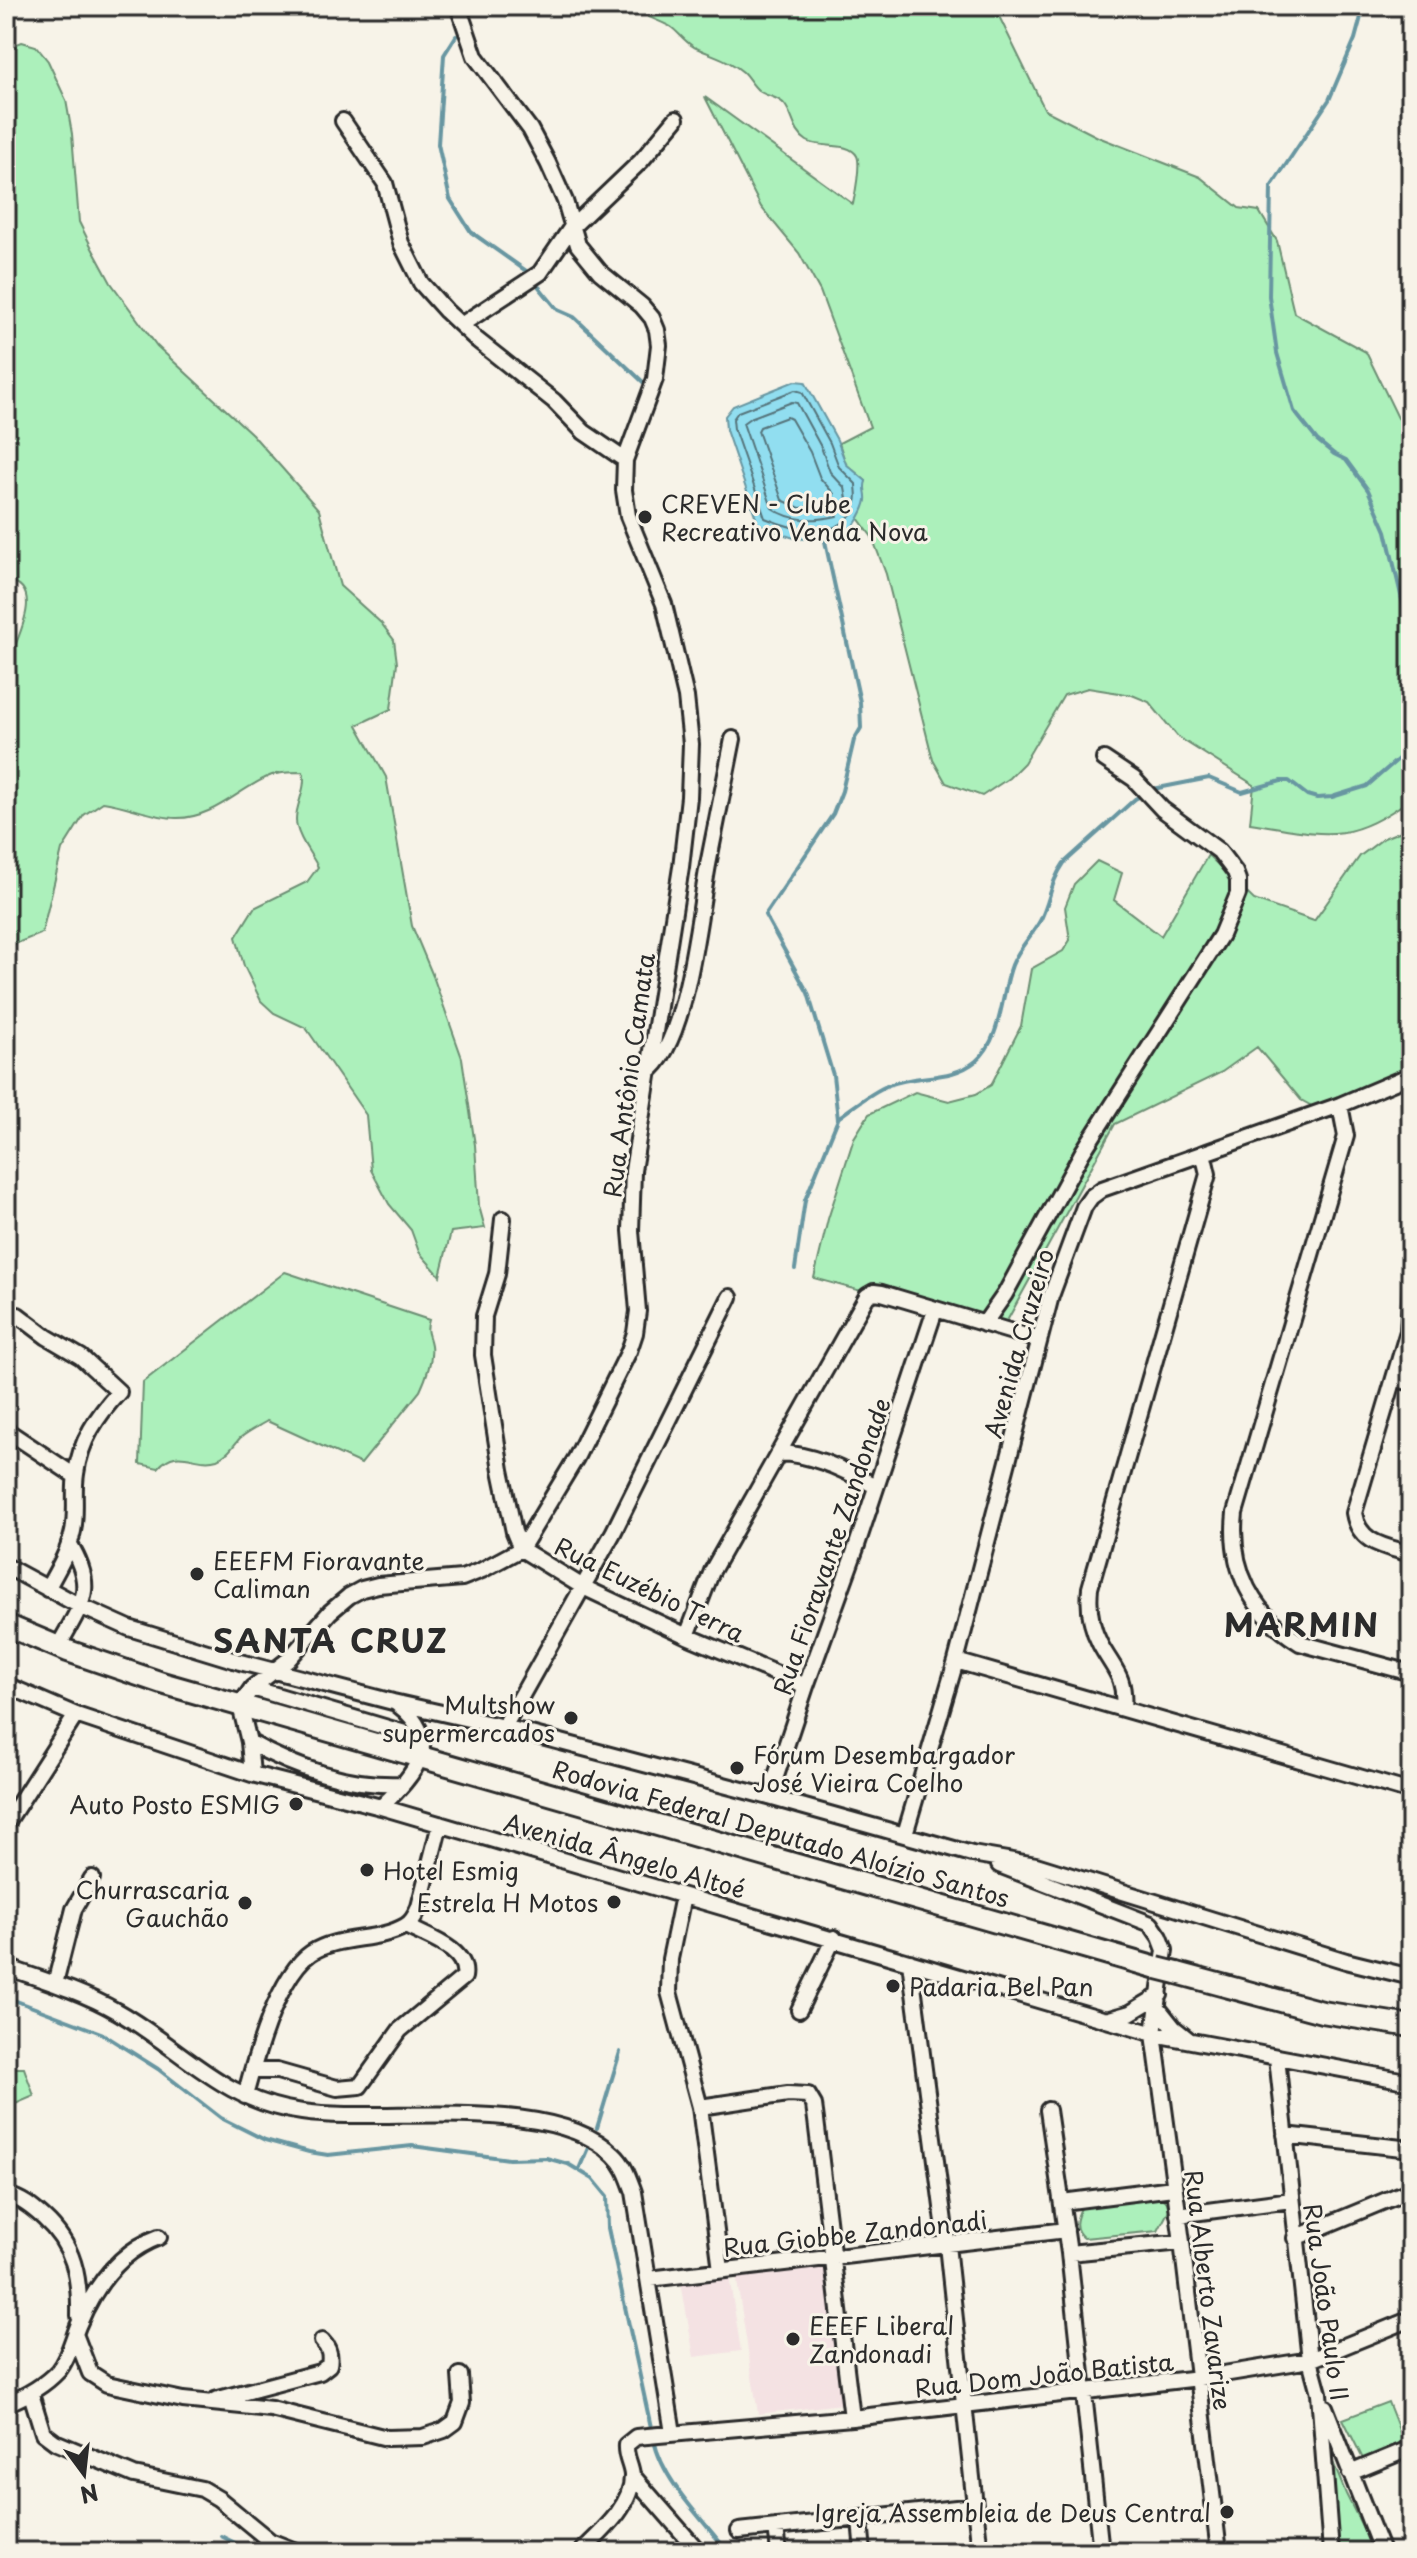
<svg xmlns="http://www.w3.org/2000/svg" width="1417" height="2558" viewBox="0 0 1417 2558" font-family="'Playpen Sans',sans-serif">
  <style>
    .built { fill: #f4e2e3 }
    .green { fill: #acf0bb; stroke: #6c8e73; stroke-width: 2 }
    .water { fill: #91def0; stroke: #6896a1; stroke-width: 2 }
    .lines { fill: none; stroke-linecap: round; stroke-linejoin: round }
    .shore { stroke: #54737a; stroke-width: 2 }
    .stream { stroke: #6896a1; stroke-width: 4 }
    .minor-casing { stroke: #2b2b2b; stroke-width: 20 }
    .highway-casing { stroke: #2b2b2b; stroke-width: 26 }
    .minor { stroke: #f7f3e8; stroke-width: 14 }
    .highway { stroke: #f7f3e8; stroke-width: 20 }
    .highway-bridge-casing { stroke: #2b2b2b; stroke-width: 26; stroke-linecap: butt }
    .highway-bridge { stroke: #f7f3e8; stroke-width: 20 }
    .poi-dot { fill: #2b2b2b; stroke: #f7f3e8; stroke-width: 3 }
    .labels { text-anchor: middle; dominant-baseline: central; stroke-width: 6; stroke-linejoin: round; paint-order: stroke }
    .poi-label { font-size: 24px; fill: #2b2b2b; stroke: #f7f3e8; text-anchor: start }
    .street-label { font-size: 24px; fill: #2b2b2b; stroke: #f7f3e8 }
    .district-label { font-size: 32px; font-weight: bold; letter-spacing: 2px; fill: #2b2b2b; stroke: #f7f3e8 }
  </style>
  <rect width="100%" height="100%" fill="#f7f3e8"/>
  <filter id="ink" filterUnits="userSpaceOnUse"><feTurbulence type="fractalNoise" baseFrequency=".0125" numOctaves="2"/><feDisplacementMap in="SourceGraphic" scale="16" xChannelSelector="R" yChannelSelector="G"/><feConvolveMatrix kernelMatrix="1 2 1 2 8 2 1 2 1" color-interpolation-filters="sRGB"/></filter>
  <g filter="url(#ink)">
    <path class="built" d="M829,2266l21,137 -92,11 -22,-139z
      M729,2276l12,75 -47,6 -13,-75z"/>
    <path class="green" d="M645,6h349l51,104 53,27 102,40 39,31 20,3 18,30 17,72 72,39 32,66 13,14 -1,367c-63,48 -88,35 -160,24l4,-38 -76,-48 -29,-35 -17,-7 -44,-7 -24,7 -40,68 -15,15 -27,18 -36,-13 -13,-23 -47,-186 -14,-37 -14,-19 8,-18 -3,-11 3,-8 -20,-17 -7,-21 31,-16 -50,-136 -21,-38 -38,-46 -56,-110 148,107c2,-9 8,-40 4,-48 -8,-15 -37,-7 -50,-15 -14,-9 -13,-24 -22,-36 -7,-9 -18,-8 -26,-14 -7,-6 -10,-13 -16,-19 -14,-13 -32,-17 -49,-25 -9,-5 -15,-14 -23,-20 -7,-4 -15,-7 -22,-10z
      M22,42l14,4 12,15 18,39 6,34 7,88 13,26 19,35 46,63 95,88 67,76 21,76 41,37 13,17 3,23 -6,46 -34,16 29,52 26,149 21,50 29,82 13,87 4,61 6,22 -34,4 -11,44 -21,-24 -8,-22 -22,-26 -18,-34 -5,-55 -60,-87 -32,-15 -13,-12 -17,-35 -8,-29 18,-29 53,-26 11,-15c-6,-12 -18,-26 -21,-40 -5,-18 11,-37 6,-55 -9,0 -22,0 -31,3 -32,12 -58,44 -96,43 -22,0 -49,-13 -73,-16l-19,13 -22,35 -20,83 -30,12 -6,6c0,-68 0,-135 0,-203 0,-20 -4,-61 0,-79 6,-22 44,-83 0,-89v-529l3,-4z
      M1411,827v245l-92,38 -18,-10 -44,-53 -35,25 -107,52 -113,206 -188,-52 14,-59 26,-81 15,-24 46,-22 34,9 27,-7 15,-9 30,-59 10,-57 32,-18 7,-11 -5,-33 9,-23 23,-23 25,12 -8,27 47,36 47,-81 46,45 60,21 46,-65 24,-18z
      M285,1272l144,48c-4,13 0,13 2,25 2,14 -5,33 -11,46l-59,73 -94,-43c-8,5 -19,10 -27,17 -7,8 -12,17 -23,21 -22,7 -39,-15 -59,9l-18,-4 3,-82z
      M6,2068h18l10,28 -28,12z
      M1158,2196l9,6 2,8 -11,21 -74,7c-12,-9 -8,-20 -2,-32z
      M1388,2402l17,43 -42,14 -20,-40z
      M1326,2445l20,49 29,58h-40z"/>
    <path class="water" d="M795,381l10,1 32,58 9,24 20,17c-3,8 1,12 0,19 -1,7 -7,18 -11,24 -10,15 -43,16 -60,14 -12,-2 -25,-10 -37,-14l-32,-94 -1,-14 8,-10z"/>
    <g class="lines">
      <path class="shore" d="M795,390l7,2 28,51 9,24 17,17c0,6 2,13 0,18 -11,42 -63,28 -91,16l-31,-89 -1,-10 5,-7z
        M792,402l5,1 24,44 9,25 15,16 2,11 -10,17c-23,5 -45,6 -65,-8l-29,-85 7,-5z
        M787,417l4,2 19,33 10,26 14,16 -4,12 -30,2 -18,-8 -24,-69 2,-4z"/>
      <path class="stream" d="M1364,6l-9,33 -26,61 -58,87 -2,109 8,57 17,58 23,29 17,14 12,6 22,30 18,41 25,107
        M456,36l-12,19 -6,89 12,55 21,33 58,41
        M539,287l19,23 16,7 69,65
        M838,1118c17,-12 33,-26 51,-33 29,-11 63,-4 87,-24 26,-22 25,-67 36,-96 7,-18 21,-30 29,-46 10,-21 9,-36 23,-56l71,-64 18,-10 56,-11 33,14 39,-11h8l18,14 10,3 15,-1 35,-11 44,-38
        M795,1269l10,-69 33,-81 -5,-44 -25,-82 -43,-78 68,-101 9,-23 12,-51 7,-12 -1,-26 -37,-170
        M6,1997l95,36 57,36 63,49 44,22 44,12 19,3 84,-9 97,13 37,-1 22,6 25,15 14,17 1,32 44,204
        M597,2128l23,-76
        M579,2169l9,-21
        M654,2440c8,40 49,80 74,112
        M221,2536l32,16"/>
      <defs>
        <path id="minor" d="M343,121l42,62 16,60 20,40 25,28 31,29 77,61 30,31 41,28
          M461,325l79,-52 31,-45 70,-67 35,-42
          M647,1072c40,-26 52,-160 61,-207 8,-42 17,-84 25,-126
          M1340,1105l6,31 -111,377c-6,56 17,101 65,130l111,30
          M503,1219l-6,55 -13,42 -1,39 18,115 13,62 7,17 62,38 104,49 119,50
          M1411,1223v38
          M1411,1285l-3,46 -54,182c5,31 31,33 57,41
          M18,1315l29,22 34,20 38,35c-22,24 -39,49 -43,82 -3,19 1,38 -3,57 -4,20 -16,40 -26,58
          M984,1324l21,-30 77,-141 139,-218 17,-41v-14l-3,-8 -16,-21 -57,-42 -28,-30 -30,-20
          M1394,1378l17,5
          M6,1430l69,46
          M779,1453c35,1 66,18 97,33
          M6,1566l74,40 49,22 111,34 153,40 111,25 265,70 203,57 64,11 310,96 65,16
          M687,1636l25,-65 155,-275 7,-4 8,1 157,47
          M58,1647c23,-43 40,-57 11,-104
          M956,1661l455,131
          M6,1685l70,30 176,59 129,33 773,227 257,48
          M252,1688l170,50
          M1123,1708c3,-32 -10,-39 -23,-64 -9,-17 -12,-36 -10,-56l118,-414 -5,-21
          M504,1727l109,-194 117,-236
          M249,1742c45,26 102,45 154,42
          M252,1774l-3,-32 -9,-37 12,-17 36,-28 42,-48 19,-16 13,-7 16,-4 84,-7 20,-8 39,-21 55,-91 53,-107 6,-18 3,-22 -7,-80 2,-60 48,-304 8,-70 2,-53 -5,-47 -22,-93 -36,-88 -4,-26 1,-30 30,-81 4,-34 -2,-15 -5,-12 -10,-12 -42,-34 -22,-27 -13,-44 -17,-38 -18,-34 -55,-73 -17,-50
          M769,1797l37,-111 50,-138 79,-238
          M381,1807c33,-32 65,-66 16,-103
          M6,1824l70,-109
          M905,1834l51,-173 95,-365 33,-89 7,-10 11,-8 238,-84 71,-30
          M999,1865l152,59 9,13 5,13 -11,84 28,208 37,310
          M683,1896l-13,63 -1,33 31,115 21,163
          M910,1962l37,283 33,307
          M6,1967c38,13 77,25 112,45 65,37 104,89 184,100 83,12 249,-19 312,43 11,10 15,24 20,37l39,241
          M55,1984l19,-75 18,-31
          M1158,2008l16,20 15,12
          M799,2010l35,-72
          M1106,2020l24,-7 30,-18
          M1277,2058l33,302 9,33 12,159
          M252,2071h25l60,17 23,-2 40,-56 64,-53c5,-28 -38,-40 -58,-51
          M245,2096c10,-38 33,-121 66,-143 27,-18 66,-11 94,-27 8,-4 11,-12 14,-19l21,-83
          M700,2107l88,-13 20,1 6,10 2,15 36,298
          M1048,2110l21,143 32,299
          M1285,2135l126,14
          M6,2195c15,3 27,13 38,23 30,27 36,59 35,98
          M1062,2202l111,-14
          M1178,2215l113,-15
          M1295,2238l116,-48
          M1069,2253l113,-11
          M649,2279l417,-49
          M75,2334l15,39 17,11 76,16 88,9 116,29 36,-1 21,-7 11,-8 7,-19 -2,-28
          M31,2394l12,39 12,9 79,33 68,14 17,10 51,42 28,11
          M215,2400l105,-28 9,-7c2,-10 0,-17 -7,-24
          M6,2404c20,-8 37,-17 52,-33 10,-12 14,-30 20,-45 16,-39 40,-74 81,-89
          M1325,2407l57,145
          M1350,2473l61,-25
          M632,2475l67,77
          M860,2520l3,32
          M776,2527l3,25
          M739,2531l236,-25
          M581,2552c19,-19 52,-46 51,-77 -1,-11 -7,-18 -6,-30l10,-8 216,-19 347,-40 111,-18 101,-41"/>
        <path id="highway" d="M6,1625l62,26 94,32 995,285
          M1177,1973l145,39 89,14"/>
      </defs>
      <use href="#minor" class="minor-casing"/>
      <use href="#highway" class="highway-casing"/>
      <use href="#minor" class="minor"/>
      <use href="#highway" class="highway"/>
      <defs>
        <path id="highway-bridge" d="M1157,1968l20,5"/>
      </defs>
      <use href="#highway-bridge" class="highway-bridge-casing"/>
      <use href="#highway-bridge" class="highway-bridge"/>
    </g>
  </g>
  <g class="poi-dot">
    <circle cx="645" cy="517" r="8"/>
    <circle cx="197" cy="1574" r="8"/>
    <circle cx="571" cy="1718" r="8"/>
    <circle cx="737" cy="1768" r="8"/>
    <circle cx="296" cy="1804" r="8"/>
    <circle cx="367" cy="1870" r="8"/>
    <circle cx="614" cy="1902" r="8"/>
    <circle cx="245" cy="1903" r="8"/>
    <circle cx="893" cy="1986" r="8"/>
    <circle cx="793" cy="2339" r="8"/>
    <circle cx="1227" cy="2512" r="8"/>
  </g>
  <g class="labels">
    <g class="poi-label">
      <text x="661" y="503">CREVEN - Clube<tspan x="661" dy="28">Recreativo Venda Nova</tspan></text>
      <text x="213" y="1560">EEEFM Fioravante<tspan x="213" dy="28">Caliman</tspan></text>
      <text x="555" y="1704" text-anchor="end">Multshow<tspan x="555" dy="28">supermercados</tspan></text>
      <text x="753" y="1754">Fórum Desembargador<tspan x="753" dy="28">José Vieira Coelho</tspan></text>
      <text x="280" y="1804" text-anchor="end">Auto Posto ESMIG</text>
      <text x="383" y="1870">Hotel Esmig</text>
      <text x="229" y="1889" text-anchor="end">Churrascaria<tspan x="229" dy="28">Gauchão</tspan></text>
      <text x="598" y="1902" text-anchor="end">Estrela H Motos</text>
      <text x="909" y="1986">Padaria Bel Pan</text>
      <text x="809" y="2325">EEEF Liberal<tspan x="809" dy="28">Zandonadi</tspan></text>
      <text x="1211" y="2512" text-anchor="end">Igreja Assembleia de Deus Central</text>
    </g>
    <g class="street-label">
      <text transform="translate(628 1075) rotate(-82)">Rua Antônio Camata</text>
      <text transform="translate(1018 1343) rotate(-74)">Avenida Cruzeiro</text>
      <text transform="translate(831 1546) rotate(-71)">Rua Fioravante Zandonade</text>
      <text transform="translate(650 1589) rotate(26)">Rua Euzébio Terra</text>
      <text transform="translate(781 1833) rotate(16)">Rodovia Federal Deputado Aloízio Santos</text>
      <text transform="translate(625 1855) rotate(16)">Avenida Ângelo Altoé</text>
      <text transform="translate(855 2233) rotate(-6)">Rua Giobbe Zandonadi</text>
      <text transform="translate(1209 2290) rotate(83)">Rua Alberto Zavarize</text>
      <text transform="translate(1327 2302) rotate(82)">Rua João Paulo II</text>
      <text transform="translate(1044 2374) rotate(-6)">Rua Dom João Batista</text>
    </g>
    <g class="district-label">
      <text x="1302" y="1624">MARMIN</text>
      <text x="331" y="1640">SANTA CRUZ</text>
    </g>
  </g>
  <rect width="1417" height="2558" fill="none" stroke="#f7f3e8" stroke-width="32"/>
  <rect x="16" y="16" width="1385" height="2526" fill="none" stroke="#2b2b2b" stroke-width="3" filter="url(#ink)"/>
  <g transform="translate(84 2474) rotate(165)" stroke="#f7f3e8" stroke-width="6" paint-order="stroke">
  <path d="M0-6L14 30L0 20L-14 30Z" fill="#2b2b2b"/>
  <text y="-12" font-size="22" font-weight="bold" text-anchor="middle" fill="#2b2b2b">N</text>
  </g>
</svg>
